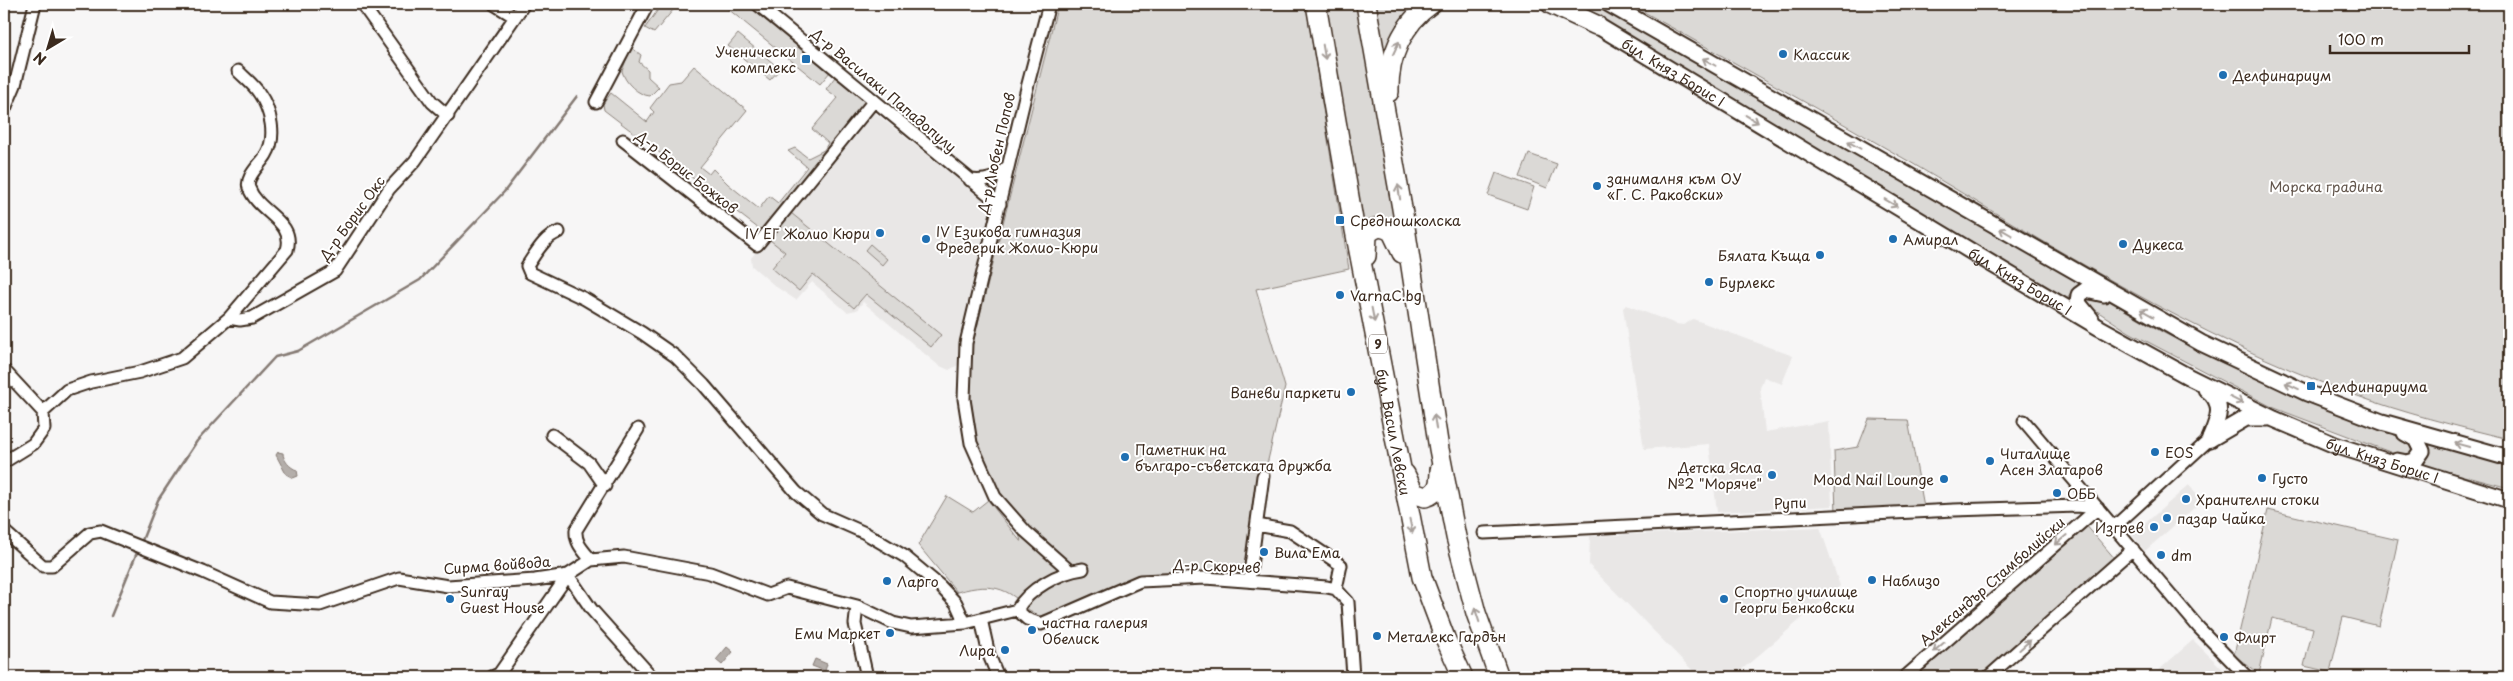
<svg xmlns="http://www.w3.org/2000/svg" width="2513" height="681" viewBox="0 0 2513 681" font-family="'Playpen Sans',sans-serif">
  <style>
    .built { fill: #e9e7e6 }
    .green { fill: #dbd9d6; stroke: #8b827a }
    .water { fill: #b4aeaa; stroke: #847972 }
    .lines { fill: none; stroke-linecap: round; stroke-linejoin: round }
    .stream { stroke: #847972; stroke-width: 2.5 }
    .minor-casing { stroke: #3b2a1e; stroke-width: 15 }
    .secondary-casing { stroke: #3b2a1e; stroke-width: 19 }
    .trunk-casing { stroke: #3b2a1e; stroke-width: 22 }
    .minor { stroke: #fff; stroke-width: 11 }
    .secondary { stroke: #fff; stroke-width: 15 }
    .trunk { stroke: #fff; stroke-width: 19 }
    .oneway { stroke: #a79f9a }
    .poi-dot { fill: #1f6fb2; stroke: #fff; stroke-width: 2 }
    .labels { text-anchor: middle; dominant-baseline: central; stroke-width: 4; stroke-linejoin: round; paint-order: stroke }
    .shield { fill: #fff; stroke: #766a62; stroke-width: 1 }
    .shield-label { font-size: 12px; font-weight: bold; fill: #3b2a1e }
    .poi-label { font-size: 14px; fill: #3b2a1e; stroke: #fff; text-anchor: start }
    .street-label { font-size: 14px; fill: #3b2a1e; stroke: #fff }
    .park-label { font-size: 14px; fill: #63564c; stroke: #fff }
  </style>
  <rect width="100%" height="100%" fill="#f7f6f6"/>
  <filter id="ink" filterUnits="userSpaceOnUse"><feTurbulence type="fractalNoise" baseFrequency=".02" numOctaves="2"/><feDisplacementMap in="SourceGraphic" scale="10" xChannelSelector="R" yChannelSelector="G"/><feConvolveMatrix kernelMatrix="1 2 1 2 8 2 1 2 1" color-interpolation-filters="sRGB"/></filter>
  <g filter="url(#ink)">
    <path class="built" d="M873,111l120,97 -35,157 -9,5 -11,-5 -75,-63 -6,8 -10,2 -35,-30 -16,18 -21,-14 -23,-20 -1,-8z
      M1626,305l50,19 8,1 9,-6 100,37 -11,28 -18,-7 -4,11 5,44 64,-11 3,85 -115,6 -8,-68 -65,5 -21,-141z
      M2189,485l13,16 -57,50 -13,-16z
      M1820,527l20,59 -107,91h-34l-110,-112 1,-29z
      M2193,640l38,37h-80z"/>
    <path class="green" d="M662,4h27l-5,5 -6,-5 -24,29 -9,-5z
      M722,4h24l84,68 -10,12z
      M1058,4h248l43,265 -93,20 29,98 -23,99 -11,84 -112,7 -85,36 -18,4c-26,-28 -40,-36 -79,-25l-39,-47 29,-49 26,16 15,-12 33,42 -6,-27 -18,-27 -20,-47 -7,-47 2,-47z
      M1320,4h38l38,224 -32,2z
      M1371,4l39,1 4,2 -31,64z
      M1573,4h23l480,275 3,6 -7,5 -6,12z
      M1630,4h879v435c-53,-13 -106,-26 -157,-45 -157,-57 -299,-147 -442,-232 -93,-54 -187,-105 -280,-158z
      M738,34l42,35 -10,11 -42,-34z
      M631,47l10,8 -2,7 9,8v7l11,10 -9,9c-12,-1 -25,-13 -28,-25z
      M694,66l53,44 -47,57 9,7 4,-5 15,15 31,25 10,-13 9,7 29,-36 -19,-16 7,-3 13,10 16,-8 4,-7 -16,-14 26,-31 -12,-9 9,-12 31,25 -103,130 -159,-122 -1,-6 8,-11 36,29 7,-10 -4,-4 19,-25 12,-2z
      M1529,154l28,10 -10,24 -27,-11z
      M1496,173l38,14 -7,22 -39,-14z
      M791,213l150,122 -10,12 -65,-53 -12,14 -41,-34 -14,17 -27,-23 13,-16 -15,-12z
      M870,244l17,15 -5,6 -17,-15z
      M2097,294l67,39 57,29 133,58 44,15 17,8 -2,11 -7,2 -11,-2 -123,-47 -143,-75 -43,-28 -1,-8z
      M1869,419l39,1 17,92 -89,3 -2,-64 24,-4z
      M2425,438l84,24v26l-90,-24 10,-10v-6z
      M2268,510l130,30 -19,86 -36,-9 -13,55 -26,-6 9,-38 -41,-10 -13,56 -25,-19z
      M2085,524l31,36 -133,117h-73z"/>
    <path class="water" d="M278,452l5,1c0,7 7,15 14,17l1,6 -5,2 -7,-4 -10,-19z
      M727,647l6,5 -11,13 -6,-5z
      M815,659l12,5 -2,7 -13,-5z"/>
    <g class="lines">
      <path class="stream" d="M624,8l2,-4
        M141,543l17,-43 39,-59 78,-84 23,-6 122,-71 84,-88 73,-96
        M111,616l27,-66"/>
      <defs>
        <path id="minor" d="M362,4l70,98 16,14
          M494,4l21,13
          M757,4l243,200
          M1049,4l-22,84 -61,255 -2,56 7,44 24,54 30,34 45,40
          M596,102l52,-98
          M4,111l11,-26 20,-81
          M623,140l134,105 116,-143
          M970,180c17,2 27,-2 38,-14
          M559,232c-15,5 -23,21 -32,34l3,7 55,26 57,34 33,23 29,29 92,107 26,22 43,19 39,23 36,30 16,17 9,20
          M229,318l58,-68c9,-29 -29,-37 -38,-62 -4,-11 11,-23 17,-33 11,-18 5,-45 -7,-62 -5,-8 -14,-15 -21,-22
          M4,370l39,42
          M2024,421l175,207 48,49
          M552,435l37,28 16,23
          M4,462l29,-18 11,-15 -1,-17 24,-22 24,-8 49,-10 42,-14 47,-40 11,2 12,-2 83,-47 54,-82 26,-28 109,-157
          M1257,525l33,6 51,34 -5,24
          M2114,527l96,-88
          M4,531l39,35h9l38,-33 11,-2 102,41 67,30 50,3 79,-27 49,8 87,-6 33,-5 23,-15 33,-3 86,16 58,22 19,-7 70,18 36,17 18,4 54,-4 52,-13
          M1484,533l470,-23 123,-4 21,2
          M591,560c-8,-10 -16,-17 -15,-30l62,-101
          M1249,581l14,-105
          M857,606l-2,18 12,53
          M1017,610l10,9 14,5 99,-43 65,-3 122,9 9,2 12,13 5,75
          M1017,610c11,-21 43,-38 66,-41
          M981,619l8,36 9,22
          M492,677l7,-3 69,-99 24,35 60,67
          M1905,677l193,-169
          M1988,677l145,-128"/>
        <g id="secondary">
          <path d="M1609,4l592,339 106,50 75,29 127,36"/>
          <path id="s1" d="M1588,20l404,244 108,64 91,50 83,41 61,26 174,55"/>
          <path d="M2091,319l-13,-16 1,-8 7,-5 18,4"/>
          <path d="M2206,389c20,14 12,31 4,50"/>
          <path d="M2210,439l36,-21h22"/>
          <path d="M2397,461l10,2 8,-2 7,-10 -6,-12 -11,-6"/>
        </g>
        <g id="trunk">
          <path id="s2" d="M1316,4l37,216 69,357 23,61 18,39"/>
          <path d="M1366,4l37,210 36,235 17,88 20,76 23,64"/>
          <path d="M1551,4l45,21"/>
          <path d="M1389,92c-1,-34 13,-68 42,-88"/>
          <path d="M1366,256l1,-21c7,-9 16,-10 25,-3l10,21"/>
          <path d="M1405,474l9,19 11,4c14,-4 15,-14 15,-27"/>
        </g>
      </defs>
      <use href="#minor" class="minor-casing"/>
      <use href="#secondary" class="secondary-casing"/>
      <use href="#trunk" class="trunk-casing"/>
      <use href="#minor" class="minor"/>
      <use href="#secondary" class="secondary"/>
      <use href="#trunk" class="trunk"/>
    </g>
    <defs><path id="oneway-shaft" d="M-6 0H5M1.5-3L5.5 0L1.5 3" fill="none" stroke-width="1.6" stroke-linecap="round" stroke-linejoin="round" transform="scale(1.25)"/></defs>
    <g class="oneway">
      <use href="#oneway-shaft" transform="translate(1396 48) rotate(-65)"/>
      <use href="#oneway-shaft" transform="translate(1324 52) rotate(80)"/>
      <use href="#oneway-shaft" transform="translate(1709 62) rotate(-150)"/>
      <use href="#oneway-shaft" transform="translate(1752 119) rotate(31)"/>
      <use href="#oneway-shaft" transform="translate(1854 145) rotate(-150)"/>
      <use href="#oneway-shaft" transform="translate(1399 192) rotate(-99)"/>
      <use href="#oneway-shaft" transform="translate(1891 203) rotate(31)"/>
      <use href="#oneway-shaft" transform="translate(2006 232) rotate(-150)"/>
      <use href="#oneway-shaft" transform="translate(2147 313) rotate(-151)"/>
      <use href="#oneway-shaft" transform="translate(1373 315) rotate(79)"/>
      <use href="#oneway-shaft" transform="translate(2292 386) rotate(-156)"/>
      <use href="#oneway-shaft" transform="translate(2236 400) rotate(27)"/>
      <use href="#oneway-shaft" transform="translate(1435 422) rotate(-99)"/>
      <use href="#oneway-shaft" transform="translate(2462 445) rotate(-165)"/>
      <use href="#oneway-shaft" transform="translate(1411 526) rotate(78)"/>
      <use href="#oneway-shaft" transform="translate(2061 540) rotate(139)"/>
      <use href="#oneway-shaft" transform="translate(1477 615) rotate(-108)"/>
      <use href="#oneway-shaft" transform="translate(2025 645) rotate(-42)"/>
      <use href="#oneway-shaft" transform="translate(1939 647) rotate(139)"/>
    </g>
  </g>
  <g class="poi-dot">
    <circle cx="1783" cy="54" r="5"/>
    <rect x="801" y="54" width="10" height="10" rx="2.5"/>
    <circle cx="2223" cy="75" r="5"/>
    <circle cx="1597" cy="186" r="5"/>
    <rect x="1335" y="215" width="10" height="10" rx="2.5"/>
    <circle cx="880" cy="233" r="5"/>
    <circle cx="926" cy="239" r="5"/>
    <circle cx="1893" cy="239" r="5"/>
    <circle cx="2123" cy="244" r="5"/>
    <circle cx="1820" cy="255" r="5"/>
    <circle cx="1709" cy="282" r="5"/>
    <circle cx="1340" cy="295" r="5"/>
    <rect x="2306" y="381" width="10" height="10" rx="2.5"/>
    <circle cx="1351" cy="392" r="5"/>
    <circle cx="2155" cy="452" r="5"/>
    <circle cx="1125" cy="457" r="5"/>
    <circle cx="1990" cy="461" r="5"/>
    <circle cx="1772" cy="475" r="5"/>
    <circle cx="2262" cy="478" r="5"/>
    <circle cx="1944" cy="479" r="5"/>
    <circle cx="2057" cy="493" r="5"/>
    <circle cx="2186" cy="499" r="5"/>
    <circle cx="2167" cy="518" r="5"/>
    <circle cx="2154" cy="527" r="5"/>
    <circle cx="1264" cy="552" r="5"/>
    <circle cx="2161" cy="555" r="5"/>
    <circle cx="1872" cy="580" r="5"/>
    <circle cx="887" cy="581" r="5"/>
    <circle cx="450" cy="599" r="5"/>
    <circle cx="1724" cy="599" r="5"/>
    <circle cx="1032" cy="630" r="5"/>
    <circle cx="890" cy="633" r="5"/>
    <circle cx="1377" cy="636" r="5"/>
    <circle cx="2224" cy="637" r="5"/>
    <circle cx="1005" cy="650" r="5"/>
  </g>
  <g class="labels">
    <rect class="shield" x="1369" y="334.5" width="18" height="19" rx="4"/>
    <g class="shield-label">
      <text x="1378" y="344">9</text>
    </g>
    <g class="poi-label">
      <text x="796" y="51" text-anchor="end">Ученически<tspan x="796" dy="16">комплекс</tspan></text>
      <text x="1793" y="54">Классик</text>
      <text x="2233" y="75">Делфинариум</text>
      <text x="1607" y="178">занималня към ОУ<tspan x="1607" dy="16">«Г. С. Раковски»</tspan></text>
      <text x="1350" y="220">Средношколска</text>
      <text x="936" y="231">IV Езикова гимназия<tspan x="936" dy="16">Фредерик Жолио-Кюри</tspan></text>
      <text x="870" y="233" text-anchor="end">IV ЕГ Жолио Кюри</text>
      <text x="1903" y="239">Амирал</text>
      <text x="2133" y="244">Дукеса</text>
      <text x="1810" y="255" text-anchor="end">Бялата Къща</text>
      <text x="1719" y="282">Бурлекс</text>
      <text x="1350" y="295">VarnaC.bg</text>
      <text x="2321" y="386">Делфинариума</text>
      <text x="1341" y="392" text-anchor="end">Ваневи паркети</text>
      <text x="1135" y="449">Паметник на<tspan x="1135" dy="16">българо-съветската дружба</tspan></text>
      <text x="2165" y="452">EOS</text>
      <text x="2000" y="453">Читалище<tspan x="2000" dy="16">Асен Златаров</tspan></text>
      <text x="1762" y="467" text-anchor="end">Детска Ясла<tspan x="1762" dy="16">№2 "Моряче"</tspan></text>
      <text x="2272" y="478">Густо</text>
      <text x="1934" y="479" text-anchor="end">Mood Nail Lounge</text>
      <text x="2067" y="493">ОББ</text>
      <text x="2196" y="499">Хранителни стоки</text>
      <text x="2177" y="518">пазар Чайка</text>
      <text x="2144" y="527" text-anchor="end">Изгрев</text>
      <text x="1274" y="552">Вила Ема</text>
      <text x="2171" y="555">dm</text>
      <text x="1882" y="580">Наблизо</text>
      <text x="897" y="581">Ларго</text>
      <text x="460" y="591">Sunray<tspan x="460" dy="16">Guest House</tspan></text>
      <text x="1734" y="591">Спортно училище<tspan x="1734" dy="16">Георги Бенковски</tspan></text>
      <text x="1042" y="622">частна галерия<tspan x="1042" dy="16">Обелиск</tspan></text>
      <text x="880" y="633" text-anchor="end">Еми Маркет</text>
      <text x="1387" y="636">Металекс Гардън</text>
      <text x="2234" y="637">Флирт</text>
      <text x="995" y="650" text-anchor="end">Лира</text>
    </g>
    <g class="street-label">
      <text stroke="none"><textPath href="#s1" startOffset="100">бул. Княз Борис I</textPath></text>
      <text transform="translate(884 90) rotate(40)">Д-р Василаки Пападопулу</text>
      <text transform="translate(996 153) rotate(-77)">Д-р Любен Попов</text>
      <text transform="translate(687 172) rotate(38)">Д-р Борис Божков</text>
      <text transform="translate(352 218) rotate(-54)">Д-р Борис Окс</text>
      <text stroke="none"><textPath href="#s1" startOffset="505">бул. Княз Борис I</textPath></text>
      <text stroke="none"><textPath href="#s2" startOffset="435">бул. Васил Левски</textPath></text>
      <text stroke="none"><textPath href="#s1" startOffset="910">бул. Княз Борис I</textPath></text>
      <text transform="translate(1790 503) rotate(-3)">Рупи</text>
      <text transform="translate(497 565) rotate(-4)">Сирма войвода</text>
      <text transform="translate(1217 566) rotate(2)">Д-р Скорчев</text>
      <text transform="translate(1992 581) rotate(-41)">Александър Стамболийски</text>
    </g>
    <g class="park-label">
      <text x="2326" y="186">Морска градина</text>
    </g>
  </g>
  <rect width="2513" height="681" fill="none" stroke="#fff" stroke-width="20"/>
  <rect x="10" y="10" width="2493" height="661" fill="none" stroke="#3b2a1e" stroke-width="2" filter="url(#ink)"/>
  <g transform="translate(48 48) rotate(218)" stroke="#ffffff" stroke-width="4" paint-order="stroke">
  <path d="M0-4L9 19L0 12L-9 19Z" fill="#3b2a1e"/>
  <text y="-8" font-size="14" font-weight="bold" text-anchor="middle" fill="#3b2a1e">N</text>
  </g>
  <path d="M2330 45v8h139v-8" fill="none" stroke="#3b2a1e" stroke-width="2.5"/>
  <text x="2338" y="45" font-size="15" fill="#3b2a1e" stroke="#ffffff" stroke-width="4" paint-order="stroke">100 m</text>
</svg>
